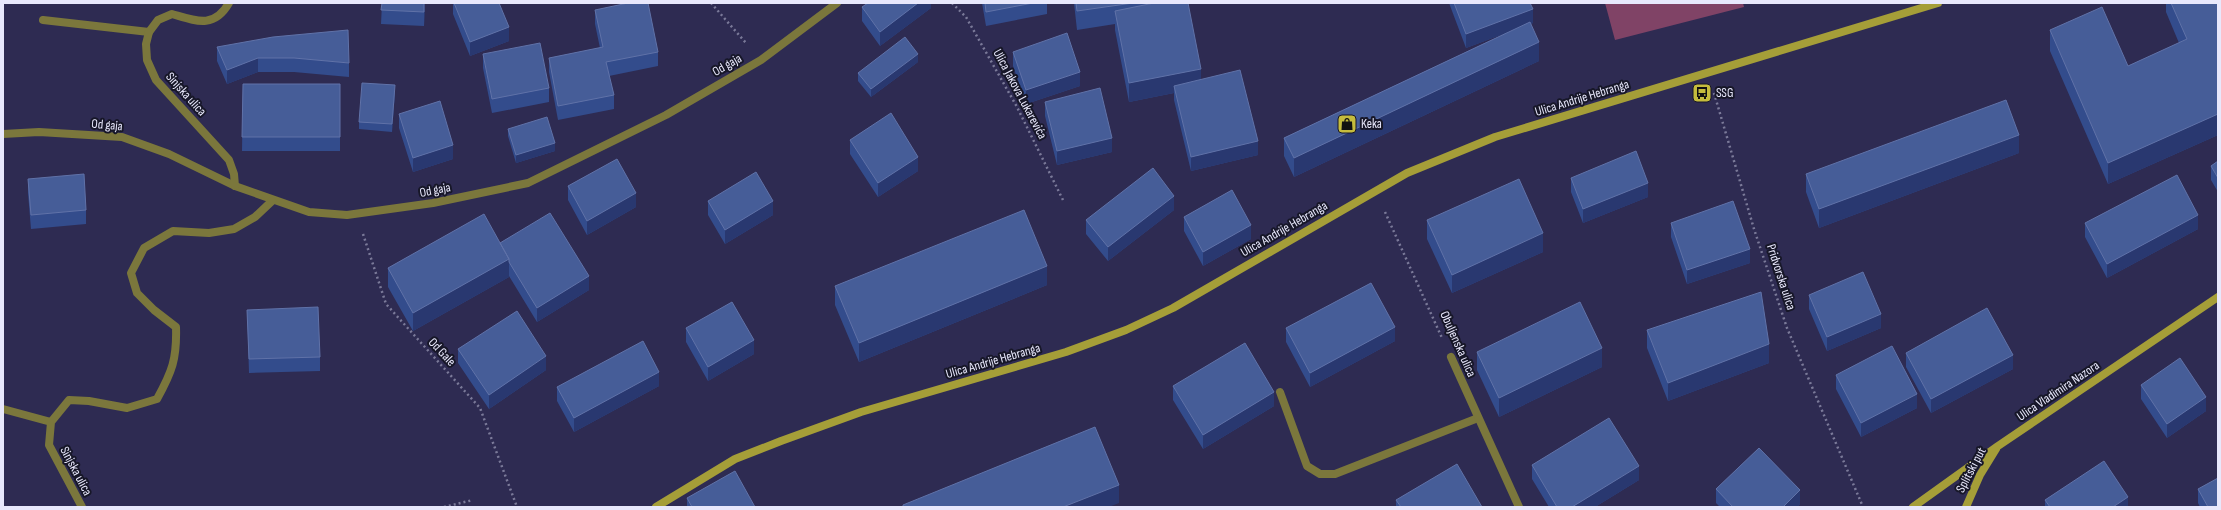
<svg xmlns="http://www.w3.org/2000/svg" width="2221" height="510" viewBox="0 0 2221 510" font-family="'Sofia Sans Condensed',sans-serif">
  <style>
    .green { fill: #804366 }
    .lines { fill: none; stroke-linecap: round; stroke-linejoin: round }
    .path { stroke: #7b7a99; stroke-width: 2.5; stroke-dasharray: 2 3; stroke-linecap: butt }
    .lane { stroke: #7b773c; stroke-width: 8 }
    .street { stroke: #7b773c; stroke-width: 8 }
    .secondary { stroke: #a59e38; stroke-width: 8 }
    .wall { fill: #334c8c }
    .shaded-wall { fill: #293870 }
    .building { fill: #465d98; stroke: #6072a8 }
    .labels { text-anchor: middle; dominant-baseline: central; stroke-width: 4; stroke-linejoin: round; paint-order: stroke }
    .street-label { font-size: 13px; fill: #e8e8fc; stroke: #171728 }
    .poi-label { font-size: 13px; fill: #e8e8fc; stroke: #171728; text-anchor: start }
  </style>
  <rect width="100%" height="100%" fill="#2e2b52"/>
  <path class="green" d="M1605,3h138l1,4 -129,33z"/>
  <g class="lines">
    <path class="path" d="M711,3l35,40
      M952,3l14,14 51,90 46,93
      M1714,93l40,136 33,99 76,179
      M1385,212l57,126
      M363,234l23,70 94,104 37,99
      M444,507l29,-7"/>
    <path class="lane" d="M43,20l106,12
      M3,134l36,-2 83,5 47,17 66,32 74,26 38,3 86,-12 95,-20 138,-68 95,-55 76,-57
      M1280,392l27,74 13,8h15l143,-56"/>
    <path class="street" d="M229,3c-15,26 -33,18 -57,11l-14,6 -9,12 -3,12 1,16 9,20 73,80 5,14 1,12
      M1451,357l68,150
      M3,409l48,13
      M82,507l-33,-62 2,-23 18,-22 20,1 38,7 30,-9c15,-27 20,-40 19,-72l-22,-17 -17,-17 -6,-20 13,-25 29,-17 36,2 25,-4 21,-12 17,-16"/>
    <path class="secondary" d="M656,507l79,-48 46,-18 80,-29 205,-60 60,-22 47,-22 234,-135 88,-36 443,-134
      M1913,507l85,-61 220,-149
      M1966,507l14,-32 16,-26"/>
  </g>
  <path class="wall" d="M382,3h43l-1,23 -43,-2z
    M453,3h46l10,38 -39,15 -17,-42z
    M931,3v5l-51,38 -18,-25v-14z
    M982,3h65v11l-61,12z
    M1074,3h74v1l53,76 57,75 -67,16 -17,-71v-7l-45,9 -14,-72v-6l-38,6z
    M1449,3h81l3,20 -3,1 9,37 -245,116 -10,-21v-18l222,-105 -40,15z
    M2166,3h52v132l-110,49 -58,-133v-21l78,36 51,-23 -13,-31z
    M595,10l63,42v14l-49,10 5,19v14l-56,11 -9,-48v-14l51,-10 -5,-24z
    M217,47l132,16v14l-55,-5h-36l-31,12 -10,-23z
    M1013,52l67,34 -54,18 -13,-38z
    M483,54l66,34v14l-57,11 -9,-45z
    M918,62l-47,35 -13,-16v-8z
    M243,84h97v67h-98z
    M395,92l-3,40 -33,-3v-7z
    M1045,102l67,50 -55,13 -12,-49z
    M399,114l54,45 -40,13 -14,-44z
    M508,129l47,22 -39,12 -8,-27z
    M850,140l68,31 -40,26 -28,-43z
    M2019,153l-200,75 -13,-36v-18z
    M2218,161v31l-7,-12v-14z
    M1571,178l77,19 -65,26 -12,-31z
    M28,179l58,31v14l-55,5 -3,-36z
    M568,186l68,21 -49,28 -19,-35z
    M708,201l65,14 -48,29 -17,-29z
    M1174,210l-66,51 -22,-27v-14z
    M1184,217l67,22 -48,27 -19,-35z
    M1427,220l116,32 -91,41 -25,-54z
    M1671,223l79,40 -63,21 -16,-47z
    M2085,223l113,6 -91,49 -22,-41z
    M500,243l89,47 -52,32 -28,-46v1l-96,54 -25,-44v-19z
    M1047,285l-188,77 -24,-57v-19z
    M1809,295l72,33 -54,23 -18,-42z
    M247,310l73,47v14l-71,2z
    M686,328l68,26 -46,27 -22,-39z
    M1286,328l109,13 -85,46 -24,-45z
    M1647,330l122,33 -101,38 -21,-53z
    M458,349l88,21 -57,39 -31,-46z
    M1477,352l125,15 -103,50 -22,-47z
    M1906,353l107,16 -82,44 -25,-46z
    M1836,375l81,33 -56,29 -25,-48z
    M2141,385l65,26 -39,27 -26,-39z
    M659,386l-85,46 -17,-31v-14z
    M1173,386l101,20 -71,43 -30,-49z
    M1532,465l107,15 -44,27h-46l-17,-28z
    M1716,489l84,15 -2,3h-78l-4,-4z
    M2198,489l20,18h-18l-2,-4z
    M687,498l68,9h-68z
    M1396,500l86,7h-86z
    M2045,500l83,7h-83z"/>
  <path class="shaded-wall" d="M424,3h1l-1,23z
    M918,3h13v5l-51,38v-14z
    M1533,9v14l-67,25v-14z
    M509,27v14l-39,15v-14z
    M1539,42v19l-245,116v-19z
    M918,54v8l-47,35v-8z
    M258,58v14l-31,12v-14z
    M1201,69v18l-27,-1v7l-45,9v-19z
    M1080,72v14l-54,18v-14z
    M395,85v7l-3,40v-8z
    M2218,114v21l-110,49v-21z
    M2019,135v18l-200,75v-19z
    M1112,138v14l-55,13v-14z
    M1258,141v14l-67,16v-14z
    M555,143v8l-39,12v-8z
    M453,145v14l-40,13v-14z
    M918,157v14l-40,26v-14z
    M1648,183v14l-65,26v-14z
    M636,193v14l-49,28v-14z
    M1174,196v14l-66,51v-14z
    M773,201v14l-48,29v-14z
    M2198,215v14l-91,49v-14z
    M1251,225v14l-48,27v-14z
    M1543,233v19l-91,41v-18z
    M1750,249v14l-63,21v-14z
    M509,259v18l-96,54v-18z
    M1047,266v19l-188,77v-19z
    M589,276v14l-52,32v-14z
    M1881,314v14l-54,23v-14z
    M1395,327v14l-85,46v-14z
    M754,340v14l-46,27v-14z
    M1769,344v19l-101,38v-18z
    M1602,348v19l-103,50v-19z
    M2013,355v14l-82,44v-14z
    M546,356v14l-57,39v-14z
    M659,372v14l-85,46v-14z
    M1274,392v14l-71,43v-14z
    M1917,394v14l-56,29v-14z
    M2206,397v14l-39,27v-14z
    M1639,466v14l-44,27h-23z
    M1119,485v18l-10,4h-46z
    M1800,490v14l-2,3h-15z
    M2128,497v10h-15z"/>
  <path class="building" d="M382,3h42v9l-43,-2z
    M454,3h45l10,24 -39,15z
    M628,3h20l10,49 -52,10 8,33 -56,11 -9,-48 54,-11 -8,-37z
    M868,3h50l-38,29 -18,-25z
    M985,3h48l-47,9z
    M1076,3h57l-56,8z
    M1154,3h34l13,66 -72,14 -14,-72z
    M1454,3h76l3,6 -67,25z
    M2171,3h47v111l-110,49 -58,-133 52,-23 26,59 59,-27z
    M1530,22l9,20 -245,116 -10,-20z
    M348,30l1,33 -55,-5h-36l-31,12 -10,-23 56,-10z
    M1067,33l13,39 -54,18 -13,-38z
    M905,37l13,17 -47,35 -13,-16z
    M540,43l9,45 -57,11 -9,-45z
    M1240,70l18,71 -67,16 -17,-71z
    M362,83l33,2 -3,39 -33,-2z
    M243,84h97v53h-98z
    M1100,88l12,50 -55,13 -12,-49z
    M2006,100l13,35 -200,74 -13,-35z
    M440,101l13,44 -40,13 -14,-44z
    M891,113l27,44 -40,26 -28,-43z
    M547,117l8,26 -39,12 -8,-26z
    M1636,151l12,32 -65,26 -12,-31z
    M617,159l19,34 -49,28 -19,-35z
    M2218,161v17l-7,-12z
    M1153,168l21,28 -66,51 -22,-27z
    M756,172l17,29 -48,29 -17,-29z
    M84,174l2,36 -55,5 -3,-36z
    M2177,175l21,40 -91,49 -22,-41z
    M1519,179l24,54 -91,42 -25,-55z
    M1232,190l19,35 -48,27 -19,-35z
    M1733,201l17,48 -63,21 -16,-47z
    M1024,210l23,56 -188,77 -24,-57z
    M550,213l39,63 -52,32 -28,-46v-3l-9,-16z
    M484,214l25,45 -96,54 -25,-45z
    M1863,272l18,42 -54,23 -18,-42z
    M1371,283l24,44 -85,46 -24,-45z
    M1761,292l8,52 -101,39 -21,-53z
    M732,302l22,38 -46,27 -22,-39z
    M1580,302l22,46 -103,50 -22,-46z
    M318,307l2,50 -71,2 -2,-49z
    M1987,308l26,47 -82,44 -25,-46z
    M517,311l29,45 -57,39 -31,-46z
    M643,341l16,31 -85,46 -17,-31z
    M1245,343l29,49 -71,43 -30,-49z
    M1892,346l25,48 -56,29 -25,-48z
    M2180,358l26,39 -39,27 -26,-39z
    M1609,418l30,48 -67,41h-15l-25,-42z
    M1095,427l24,58 -56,22h-160v-2z
    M1759,448l41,42 -17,17h-50l-17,-18z
    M2104,461l24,36 -15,10h-63l-5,-7z
    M1457,464l25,43h-81l-5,-7z
    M735,471l20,36h-63l-5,-9z
    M2218,478v29h-10l-10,-18z"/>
  <defs>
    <symbol id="bus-square" viewBox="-11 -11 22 22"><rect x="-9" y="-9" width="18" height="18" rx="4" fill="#c5bc3d" stroke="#171728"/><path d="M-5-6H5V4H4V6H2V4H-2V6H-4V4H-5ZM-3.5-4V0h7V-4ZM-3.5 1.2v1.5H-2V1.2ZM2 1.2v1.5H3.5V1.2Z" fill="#111"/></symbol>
    <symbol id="shop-square" viewBox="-11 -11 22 22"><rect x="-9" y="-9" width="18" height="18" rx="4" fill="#c5bc3d" stroke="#171728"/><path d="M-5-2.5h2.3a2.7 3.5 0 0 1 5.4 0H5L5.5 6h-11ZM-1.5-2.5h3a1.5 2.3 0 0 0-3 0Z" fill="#111"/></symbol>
  </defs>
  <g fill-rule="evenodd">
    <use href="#bus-square" x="1691" y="82" width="22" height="22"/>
    <use href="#shop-square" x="1336" y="113" width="22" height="22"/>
  </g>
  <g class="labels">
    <g class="street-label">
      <text transform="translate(727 65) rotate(-30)">Od gaja</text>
      <text transform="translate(186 94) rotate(48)">Sinjska ulica</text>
      <text transform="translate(1020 94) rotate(62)">Ulica Jakova Lukarevića</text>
      <text transform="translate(1582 98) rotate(-17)">Ulica Andrije Hebranga</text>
      <text transform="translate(107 125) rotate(5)">Od gaja</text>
      <text transform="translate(435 190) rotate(-11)">Od gaja</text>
      <text transform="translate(1284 229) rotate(-30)">Ulica Andrije Hebranga</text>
      <text transform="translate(1781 277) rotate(72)">Pridvorska ulica</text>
      <text transform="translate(1458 344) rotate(66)">Obuljenska ulica</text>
      <text transform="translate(442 352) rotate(47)">Od Gale</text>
      <text transform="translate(993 361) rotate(-16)">Ulica Andrije Hebranga</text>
      <text transform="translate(2058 391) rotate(-34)">Ulica Vladimira Nazora</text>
      <text transform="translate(1971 470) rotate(-62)">Splitski put</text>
      <text transform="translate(76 471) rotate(62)">Sinjska ulica</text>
    </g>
    <g class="poi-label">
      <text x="1716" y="93">SSG</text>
      <text x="1361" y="124">Keka</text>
    </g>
  </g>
  <rect width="2221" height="510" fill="none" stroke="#e8e8fc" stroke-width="8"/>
</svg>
